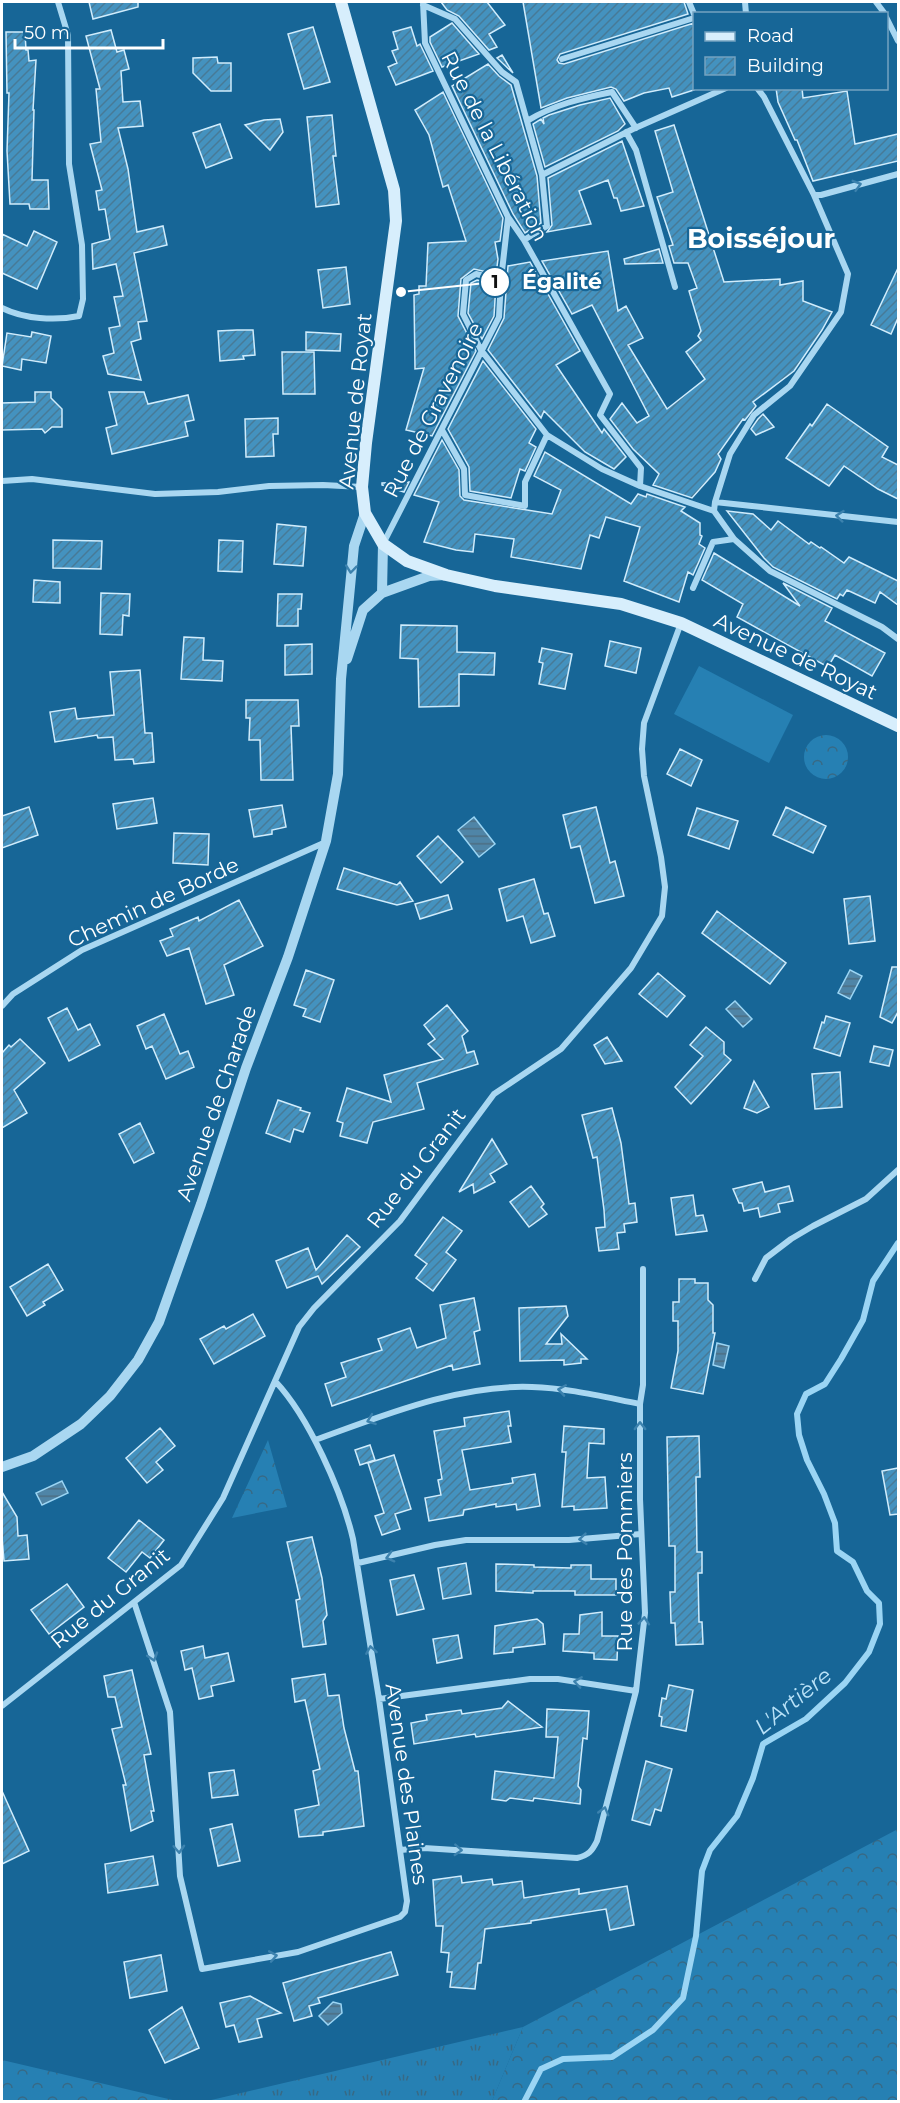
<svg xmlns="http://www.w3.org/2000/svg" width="900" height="2103" viewBox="0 0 900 2103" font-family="Montserrat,sans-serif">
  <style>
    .grass { fill: url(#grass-tufts) }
    .forest { fill: url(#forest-crowns) }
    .garden { fill: #2680b3 }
    .water { fill: url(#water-rules); stroke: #9bd5f4; stroke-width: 1.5 }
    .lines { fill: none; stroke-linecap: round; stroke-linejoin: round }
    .stream { stroke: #9bd5f4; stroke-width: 6 }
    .building { fill: url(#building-hatch); stroke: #d0ecfc; stroke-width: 1.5 }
    .minor { stroke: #a9d7f1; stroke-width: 6 }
    .tertiary { stroke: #a9d7f1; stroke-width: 10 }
    .secondary { stroke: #d7eefc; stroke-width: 12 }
    .oneway { stroke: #3c82ae }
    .labels { text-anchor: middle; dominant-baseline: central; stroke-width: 4.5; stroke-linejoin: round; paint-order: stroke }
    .street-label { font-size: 21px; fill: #fff; stroke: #176697 }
    .water-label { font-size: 22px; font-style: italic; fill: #b9e2f8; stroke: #176697 }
    .district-label { font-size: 27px; font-weight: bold; fill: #fff; stroke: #176697 }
    .leader { fill: none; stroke: #fff; stroke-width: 2 }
    .callout-dot { fill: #fff; stroke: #176697; stroke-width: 2 }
    .mark-label { font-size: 18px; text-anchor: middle; font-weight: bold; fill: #111 }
    .callout-label { font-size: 22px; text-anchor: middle; font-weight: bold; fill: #fff; stroke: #176697; stroke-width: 4.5; stroke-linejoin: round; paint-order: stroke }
  </style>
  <defs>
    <pattern id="grass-tufts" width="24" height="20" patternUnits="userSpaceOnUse" patternTransform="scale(1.5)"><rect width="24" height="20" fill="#2680b3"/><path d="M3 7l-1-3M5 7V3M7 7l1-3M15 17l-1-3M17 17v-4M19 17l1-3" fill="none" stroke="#376985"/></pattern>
    <pattern id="forest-crowns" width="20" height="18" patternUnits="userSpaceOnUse" patternTransform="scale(1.5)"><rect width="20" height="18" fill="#2680b3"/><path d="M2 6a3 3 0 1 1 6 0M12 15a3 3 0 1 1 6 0" fill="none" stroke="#376985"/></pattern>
    <pattern id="water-rules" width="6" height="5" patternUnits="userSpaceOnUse" patternTransform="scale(1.5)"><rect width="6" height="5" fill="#4f85a7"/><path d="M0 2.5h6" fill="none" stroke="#4e6e83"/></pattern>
    <pattern id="building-hatch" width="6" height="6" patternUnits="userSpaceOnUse" patternTransform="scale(1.5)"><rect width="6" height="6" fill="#4492bf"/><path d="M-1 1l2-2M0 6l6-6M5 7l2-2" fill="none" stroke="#477a97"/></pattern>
  </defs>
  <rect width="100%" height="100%" fill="#176697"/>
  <path class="grass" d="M523,2027l-31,74h-285z"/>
  <path class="forest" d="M804 757a22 22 0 1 1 44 0a22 22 0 1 1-44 0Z
    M268,1440l19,67 -55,11z
    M898,1829v272h-406l31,-74z
    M2,2060l175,41h-175z"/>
  <path class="garden" d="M699,666l94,49 -24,48 -95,-49z"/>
  <path class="water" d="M474,817l21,27 -16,13 -21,-27z
    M850,970l12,6 -12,23 -12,-6z
    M735,1001l17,18 -9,8 -17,-18z
    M717,1343l12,3 -5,22 -11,-3z
    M62,1481l6,12 -26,12 -6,-12z
    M333,2002l8,2 1,9 -14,12 -9,-9z"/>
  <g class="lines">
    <path class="stream" d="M524,2102l17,-33 22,-10 49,-2 41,-27 30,-32 13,-62 6,-65 8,-21 27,-34 16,-38 10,-34 43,-25 39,-36 24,-31 11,-28 -1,-21 -12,-12 -14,-29 -16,-11 -2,-28 -11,-29 -17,-34 -8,-25 -2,-21 9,-20 19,-10 16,-25 22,-39 10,-39 25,-38"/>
  </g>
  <path class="building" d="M89,2h49v5l-45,12z
    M441,2h46l18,23 -16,9 8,13 -8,3 -30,-34 -12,-6z
    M523,2h161l4,12 -128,40 -3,6 2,3 5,1 130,-41v67l-22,7 -3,-9 -25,5 -20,8 -8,-12 -5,-2 -44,11 -26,10z
    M452,23l27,31 -37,13 -12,-25v-5z
    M313,27l17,55 -26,7 -16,-55z
    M411,27l6,19 3,-2 13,27 -37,14 -8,-18 9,-4 -5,-12 6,-2 -5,-17z
    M111,30l6,22 7,-2 5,19 -8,2 2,31 17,-1 3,25 -25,2 10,41 9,63 26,-6 4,19 -33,8 13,68 -9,1 3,17 -10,3 10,38 -33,-6 -5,-18 11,-3 -5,-25 11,-2 -6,-29 9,-1 -7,-32 -23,5 -1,-25 18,-5 -5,-30 -6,1 -3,-19 6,-1 -12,-46 11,-2 -5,-53h4l-14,-53z
    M6,32h19l1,18h2l1,11 7,-1 -3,50h1l-2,70h16l1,29h-19l-1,-5h-19l-3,-53 2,-58h-2z
    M502,55l11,18 -16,-15z
    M217,57l1,6h13v28h-20l-18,-18v-15z
    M488,64l11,12 12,9 26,91 4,47 -16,10 -12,-19 -61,-128z
    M776,88h26l1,10 44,-7 8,53 43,-10v27l-85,20 -16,-41h-2l-17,-38z
    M443,92l60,126 -3,23 -5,1 3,17 -2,15 -22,-5 -13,10 -3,37 18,35 -44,85 -26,-6 18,-62 -9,1 -1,-74 5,-1v-8h7l2,-43 38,-2 -18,-56 -5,2 -14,-52 -14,-25z
    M610,98l15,26 -7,7 -73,36 -12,-43 8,-5 3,5 -1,-6 6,-3 31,-10z
    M332,115l4,41h-3l6,48 -23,3 -9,-90z
    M280,119l3,13 -13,18 -25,-25 19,-5z
    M220,124l12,34 -26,10 -13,-35z
    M674,125l50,157 56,-3v6l23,-4v20l29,11 -10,18 -28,41 -41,31 3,4 -11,14 -2,-1 -25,35 3,5 -6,13 -23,26 -39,-13 6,-11 -26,-25 -23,-30 12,-16 15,20 12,-7 -57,-111 -20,9 -30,-53 66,-10 10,60 8,-5 17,32 -15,7 39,64 38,-30 -19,-27 15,-12 -3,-4 3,-5 -12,-40 8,-3 -9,-25h-14l-5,-17 4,-1 -16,-48 16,-5 -18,-61z
    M622,141l22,65 -23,5 -4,-13h-3l-6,-18 -29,11 12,33 -44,8 5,-7 -4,-47z
    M34,231l23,11 -20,47 -35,-16v-39l25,12z
    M659,249l4,14 -38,1 -1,-5z
    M530,262l50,89 -24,14 46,68 2,-4 22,28 -12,12 -29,-17 -41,-41 -3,7 -53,-68 16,-32 4,-52z
    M346,267l4,37 -27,4 -5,-38z
    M898,268v50l-7,16 -20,-9z
    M477,280l19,4 -2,32 -12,23 -14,-26 3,-30z
    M237,330h16l2,25 -12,1 1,3 -24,2 -2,-30z
    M32,332l19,4 -5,27 -24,-4 -1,11 -19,-4 5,-33 24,4z
    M306,332l35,2 -1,17 -34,-1z
    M282,352h32l1,42h-32z
    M483,361l53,68 -7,14 7,4 -11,24 -5,-2 -9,29 -41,-7 -1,-24 -21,-38z
    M35,392h16v6l11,11v18h-10l-7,6 -3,-4 -40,1v-27l33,-1z
    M109,392h35l4,12 40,-9 6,25 -9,2 3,14 -76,18 -6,-26 11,-3z
    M827,404l61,43 -6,10 16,8v34l-20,-10 -34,-23 -15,20 -43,-28 24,-34 2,2z
    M763,414l11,13 -18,8 -5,-6 7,-10z
    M278,418v16h-5l1,22 -28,1 -1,-38z
    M442,440l17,30 1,26 4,4 88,14 9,-24 -27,-14 11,-24 86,52 7,-10 8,3 1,-3 38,13 -4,4 19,12v12l2,1 -3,8 6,4 -12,27 -5,-3 -9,30 -55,-21 16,-54 -34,-10 -7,21 -9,-3 -9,34 -70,-12 3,-18 -39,-5 -2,18 -17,-2 -32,-8 15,-40 -25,-7z
    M409,482l-5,10 -22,-7v-2z
    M727,511l26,3 18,16 7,-9 31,23 2,-2 9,6 1,-1 23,16 5,-6 49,24v24l-18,-13 -5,11 -28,-13 -4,6 -3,-2 -3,5 -64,-32 -9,-9z
    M277,524l29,3 -3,39 -29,-2z
    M53,540l49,1 -1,28 -48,-1z
    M219,540l24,1 -1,31 -24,-1z
    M714,553l86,53 -17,-23 49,25 -7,13 60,32 -13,23 -37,-21 -7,12 -91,-50 6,-13 -41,-24z
    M34,580l26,2v21l-27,-1z
    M101,593l29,1 -1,22 -6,-1 -1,20 -22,-1z
    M278,594h24l-1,15h-3v17h-21z
    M401,625l56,1v26l38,1 -1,22 -35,-1v32l-40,1 -1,-48 -18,-1z
    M184,637l20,1 -1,22 20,1 -1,20 -41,-2z
    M610,641l31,7 -5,25 -31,-7z
    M312,644v30l-27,1v-30z
    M542,648l30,6 -7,35 -26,-5 4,-21 -4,-1z
    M140,670l5,63h7l2,29 -20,2 -1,-5 -18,1 -2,-23 -15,1 -1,-3 -42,7 -5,-30 25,-4 2,11 37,-4 -4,-43z
    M246,700h52l1,26h-8l2,54h-32l-1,-40h-11l1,-22h-4z
    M680,749l22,11 -11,26 -24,-12z
    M153,798l4,25 -40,6 -4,-25z
    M282,805l4,22 -14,3v4l-18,3 -5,-27z
    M29,807l9,28 -36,13v-32z
    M596,807l14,56 5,-2 9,35 -29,7 -15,-57 -9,2 -8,-33z
    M786,807l40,19 -13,27 -40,-18z
    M697,808l41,13 -9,28 -41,-14z
    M174,833l35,1 -1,31 -35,-2z
    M438,836l25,26 -22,21 -24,-27z
    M344,868l53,17 3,-3 13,19 -16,4 -60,-16z
    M534,879l10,35 4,-1 7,23 -24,7 -8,-27 -16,5 -8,-32z
    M448,895l4,14 -32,10 -5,-15z
    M870,896l5,45 -26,3 -5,-45z
    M239,900l24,46 -39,19 10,30 -28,9 -17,-56 -22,8 -7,-15 13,-5 -3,-7 28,-12 1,4z
    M717,911l69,52 -16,21 -68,-51z
    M892,967h6v45l-6,11 -12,-6z
    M306,970l28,10 -14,42 -17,-6 3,-7 -12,-4z
    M658,973l27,23 -18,21 -28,-23z
    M447,1005l21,26 -6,5 5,17 7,-2 4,13 -61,19 7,26 -51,13 -6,21 -27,-7 3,-13 -6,-2 10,-33 44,14 -7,-27 59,-16 -15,-15 7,-5 -11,-14z
    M67,1008l11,22 12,-6 10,21 -31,16 -21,-43z
    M164,1014l16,40 8,-3 6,16 -28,12 -14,-33 -6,3 -9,-23z
    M826,1016l24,7 -10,33 -26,-8 8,-26 2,1z
    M706,1027l18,15v12l7,6 -40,44 -16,-17 28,-31 -13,-11z
    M607,1037l15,24 -17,3 -11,-19z
    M20,1039l25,24 -31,27 13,23 -25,15v-75l7,-8 2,2z
    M874,1046l19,4 -4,16 -19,-4z
    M840,1072l2,35 -27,2 -3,-35z
    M754,1081l15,26 -12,6 -13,-5z
    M278,1100l23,8 -1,2 10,3 -7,19 -9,-3 -4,13 -24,-9z
    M612,1108l9,35 8,61 6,-1 2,19 -13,2 1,8 -8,1 2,16 -20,2 -3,-23 9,-1 -1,-17 -7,-53 -4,1 -11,-43z
    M140,1123l14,30 -20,10 -15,-29z
    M492,1139l15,25 -17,10 5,8 -21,11 -1,-9 -14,8z
    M762,1182l3,10 24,-6 4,15 -15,3 2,8 -20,5 -2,-9 -14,3 -2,-8h-3l-6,-14z
    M531,1186l13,18 -3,3 6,7 -18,13 -19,-25z
    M693,1195l3,21 7,-1 4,16 -31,4 -5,-37z
    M443,1217l19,14 -16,21 10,8 -23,31 -17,-13 11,-14 -12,-9z
    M347,1235l13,12 -38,37 -4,-8 -31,12 -11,-27 32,-13 8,22z
    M48,1264l15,26 -20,12 2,3 -18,11 -17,-29z
    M679,1279h16v4h13v17l5,5v28h2l-12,61 -32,-6 7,-37v-30h-5v-19h6z
    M474,1298l6,32 -6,2 6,32 -27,6 -1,-5 -120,41 -7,-22 21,-7 -5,-14 41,-13 -4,-11 32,-11 7,20 29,-10 -6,-33z
    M566,1306l2,10 -22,28h16l-1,-10 26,25h-6v4l-17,2v-5l-44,1 -1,-53z
    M253,1314l12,22 -51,28 -14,-25 24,-13 2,3z
    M509,1411l2,15h-3l3,16 -49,8 8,40 43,-7 -1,-5 23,-4 5,32 -23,4 -1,-6 -20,3v-3l-32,6 -1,5 -34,6 -4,-23 16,-3 -3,-15 4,-1 -8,-48 31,-5 -1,-8z
    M564,1426l40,3v15l-15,-1 -2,35 18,-1 2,31 -33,2v-4l-12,1 4,-55h-4z
    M160,1428l15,18 -19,16 7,8 -16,13 -21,-25z
    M699,1436l1,41h-4l1,75h5v21h-4l1,49h3l1,22 -27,1 -1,-22h-4l-1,-31h5v-46h-6l-2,-109z
    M370,1445l5,15 -15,5 -5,-15z
    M394,1455l17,54 -16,5 5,15 -18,6 -7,-19 9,-3 -16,-50z
    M898,1468v46l-8,1 -8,-44z
    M2,1492l15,25 1,19 9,-1 2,24 -25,2 -2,-24z
    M139,1520l25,20 -14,18 -8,-6 -16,20 -18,-14z
    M312,1537l10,41 5,37 -4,6 3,23 -23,3 -7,-47 4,-1 -13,-57z
    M466,1563l5,31 -28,5 -5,-31z
    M496,1564l38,1v2l37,1v-3h20v14h25v16h-41v-4h-42v2l-37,-2z
    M414,1575l10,34 -27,6 -7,-35z
    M67,1584l17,23 -35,27 -18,-24z
    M602,1612v24h16l-1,24 -23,-1v-6l-31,-2 1,-17h15l1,-19z
    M537,1619l6,5 2,20 -32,4v4l-19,2 1,-28z
    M458,1635l4,23 -25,5 -4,-24z
    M203,1646l2,12 23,-5 6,28 -23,5 2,10 -14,3 -7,-31 -7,2 -4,-19z
    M132,1670l19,84 -7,1 10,56h-3l2,10 -22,10 -8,-46h3l-14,-56 10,-2 -7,-30h-7l-4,-21z
    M325,1674l3,22 11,-1 5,33 11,43h3l6,55 -41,6v3l-24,2 -4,-27 24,-5 -6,-34 7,-2 -15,-69 -10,2 -3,-23z
    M669,1685l24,5 -7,41 -25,-5 1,-9 -3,-1 3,-18 4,1z
    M508,1701l34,26 -66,10 -1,-3 -61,10 -3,-21 16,-3 -1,-5 35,-5 1,4 40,-6z
    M547,1709l42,2 -2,28 -4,-1 -5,48 3,4 -1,14 -46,-6 -1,3 -23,-3 -4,3 -14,-2 3,-28 59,7 4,-41h-12z
    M646,1761l26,8 -11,42 -6,-2 -5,16 -18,-5z
    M234,1770l4,25 -26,3 -3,-25z
    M2,1791l27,60 -27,13z
    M232,1824l8,37 -22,5 -8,-37z
    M153,1856l5,29 -50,8 -3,-29z
    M461,1876l1,7 30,-4 1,6 29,-4 2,17 55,-9v5l48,-8 7,39 -24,5 -4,-21 -75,12v2l-46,6 -4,34h-3l-3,26 -25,-2 2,-15h-5l2,-19 -8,-1 2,-26h-7l-3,-46z
    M391,1952l7,23 -80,23 2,5 -11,3 3,10 -18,5 -11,-38z
    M161,1955l6,36 -37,7 -6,-36z
    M250,1996l31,17 -24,6 5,18 -23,5 -5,-17 -8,2 -6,-24z
    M182,2007l17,41 -34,15 -16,-33z"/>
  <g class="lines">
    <path class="minor" d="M423,2l2,41 83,174 16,23 86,154 -10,21 41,53 -1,18
      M689,2l5,12
      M745,2l1,12
      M876,2l9,12
      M423,5l32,14 47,53 14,10 26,93
      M886,17l12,24
      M562,59l132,-41
      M757,88l7,9 50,98 34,79 -7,38 -51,74 -36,29 -24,39 -15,48 -1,9 20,28 36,32 112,56 16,12
      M527,121c26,-16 55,-23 85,-29l24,36
      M626,132l10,18 39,137
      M814,195h7l77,-21
      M524,240l23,-14 -5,-51 91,-46 93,-41
      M501,280l-25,-6 -10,6 -3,34 18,36 66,85 55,34 38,17 74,25
      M2,308c22,11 53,13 77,8l4,-17 -1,-54 -13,-81 -1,-129 -10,-33
      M442,430l22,39 1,26 60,11v-24l22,-47
      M2,481l30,-2 123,15 63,-2 51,-6 54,-1 39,2
      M715,502l183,20
      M383,544l116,-227 2,-37 7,-62
      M693,588l20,-46 21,-3
      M2,1006l11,-12 69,-44 244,-108
      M755,1279l11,-21 25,-19 22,-13 53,-27 32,-29
      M315,1440c67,-24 144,-56 217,-53 36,1 72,10 108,17
      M358,1563l77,-18 31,-5h103l72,-6
      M134,1602l36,110 10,164 22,93 96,-17 102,-35 5,-5 2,-11 -28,-202 -26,-160c-11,-47 -44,-122 -78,-158
      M379,1699l151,-20h28l78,12
      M2,1706l179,-141 42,-67 76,-171 15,-19 86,-87 94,-127 67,-45 70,-81 31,-52 3,-29 -4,-30 -17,-81 -2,-27 2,-26 37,-100
      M400,1850l24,-2 153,10c12,-3 15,-7 20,-17l39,-150 9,-78 -5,-114v-95l3,-19v-116"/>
    <path class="tertiary" d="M382,593l47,-17 16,-1
      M347,659l16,-49 19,-17 1,-49
      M2,1467l31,-11 48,-32 29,-28 28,-36 21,-38 42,-118 45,-136 42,-111 38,-116 12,-67 3,-95 13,-133 11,-33"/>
    <path class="secondary" d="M341,2l53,188 2,31 -30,222 -4,44 3,26 18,31 24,17 39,14 49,11 126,18 60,19 217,103"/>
  </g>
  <defs><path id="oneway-chevron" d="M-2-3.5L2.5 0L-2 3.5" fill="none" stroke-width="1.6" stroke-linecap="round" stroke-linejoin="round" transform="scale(1.5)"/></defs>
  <g class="oneway">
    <use href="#oneway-chevron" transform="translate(857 185) rotate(-16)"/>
    <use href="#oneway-chevron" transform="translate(840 516) rotate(-174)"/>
    <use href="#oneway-chevron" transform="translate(351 569) rotate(96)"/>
    <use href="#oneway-chevron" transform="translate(562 1390) rotate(-171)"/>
    <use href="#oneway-chevron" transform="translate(371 1420) rotate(160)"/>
    <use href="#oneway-chevron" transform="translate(640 1426) rotate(-90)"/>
    <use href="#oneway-chevron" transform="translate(583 1539) rotate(175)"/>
    <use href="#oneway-chevron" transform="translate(390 1557) rotate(165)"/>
    <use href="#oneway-chevron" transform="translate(644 1621) rotate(-86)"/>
    <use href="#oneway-chevron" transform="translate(371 1650) rotate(-99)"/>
    <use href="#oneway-chevron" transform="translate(153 1657) rotate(72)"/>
    <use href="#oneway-chevron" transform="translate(578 1682) rotate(-172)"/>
    <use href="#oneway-chevron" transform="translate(604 1811) rotate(-75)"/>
    <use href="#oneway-chevron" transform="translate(179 1849) rotate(87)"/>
    <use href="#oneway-chevron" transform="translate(458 1850) rotate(3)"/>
    <use href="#oneway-chevron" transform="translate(273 1956) rotate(-10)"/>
  </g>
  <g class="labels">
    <g class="street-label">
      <text transform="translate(495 146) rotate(63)">Rue de la Libération</text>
      <text transform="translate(355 401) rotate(-84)">Avenue de Royat</text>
      <text transform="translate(433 410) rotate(-63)">Rue de Gravenoire</text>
      <text transform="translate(796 656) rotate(25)">Avenue de Royat</text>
      <text transform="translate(153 902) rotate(-25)">Chemin de Borde</text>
      <text transform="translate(216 1103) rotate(-71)">Avenue de Charade</text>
      <text transform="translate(416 1168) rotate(-52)">Rue du Granit</text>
      <text transform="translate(624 1552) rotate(-90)">Rue des Pommiers</text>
      <text transform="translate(110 1598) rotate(-39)">Rue du Granit</text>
      <text transform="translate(407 1784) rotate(82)">Avenue des Plaines</text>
    </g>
    <g class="water-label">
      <text transform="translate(793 1701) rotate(-39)">L'Artière</text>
    </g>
    <g class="district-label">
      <text x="761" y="238">Boisséjour</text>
    </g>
  </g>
  <path class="leader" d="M401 292L495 282"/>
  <g class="callout-dot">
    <circle cx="401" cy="292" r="6"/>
    <circle cx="495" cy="282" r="15"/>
  </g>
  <g class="mark-label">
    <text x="495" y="288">1</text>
  </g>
  <g class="callout-label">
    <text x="562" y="289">Égalité</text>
  </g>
  <rect width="900" height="2103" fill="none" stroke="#ffffff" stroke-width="6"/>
  <rect x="693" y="12" width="195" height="78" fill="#176697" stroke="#74a3c1" stroke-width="1.5"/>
  <rect x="705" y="32" width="30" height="9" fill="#d7eefc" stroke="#74a3c1" stroke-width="1.5"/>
  <text x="747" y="42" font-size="18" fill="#ffffff">Road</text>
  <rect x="705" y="57" width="30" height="18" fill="url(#building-hatch)" stroke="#74a3c1" stroke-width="1.5"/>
  <text x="747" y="72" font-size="18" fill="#ffffff">Building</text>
  <path d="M15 39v9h148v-9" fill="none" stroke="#ffffff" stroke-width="3"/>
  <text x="24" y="39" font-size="18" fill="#ffffff" stroke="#176697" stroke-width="4.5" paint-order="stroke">50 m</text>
</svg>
